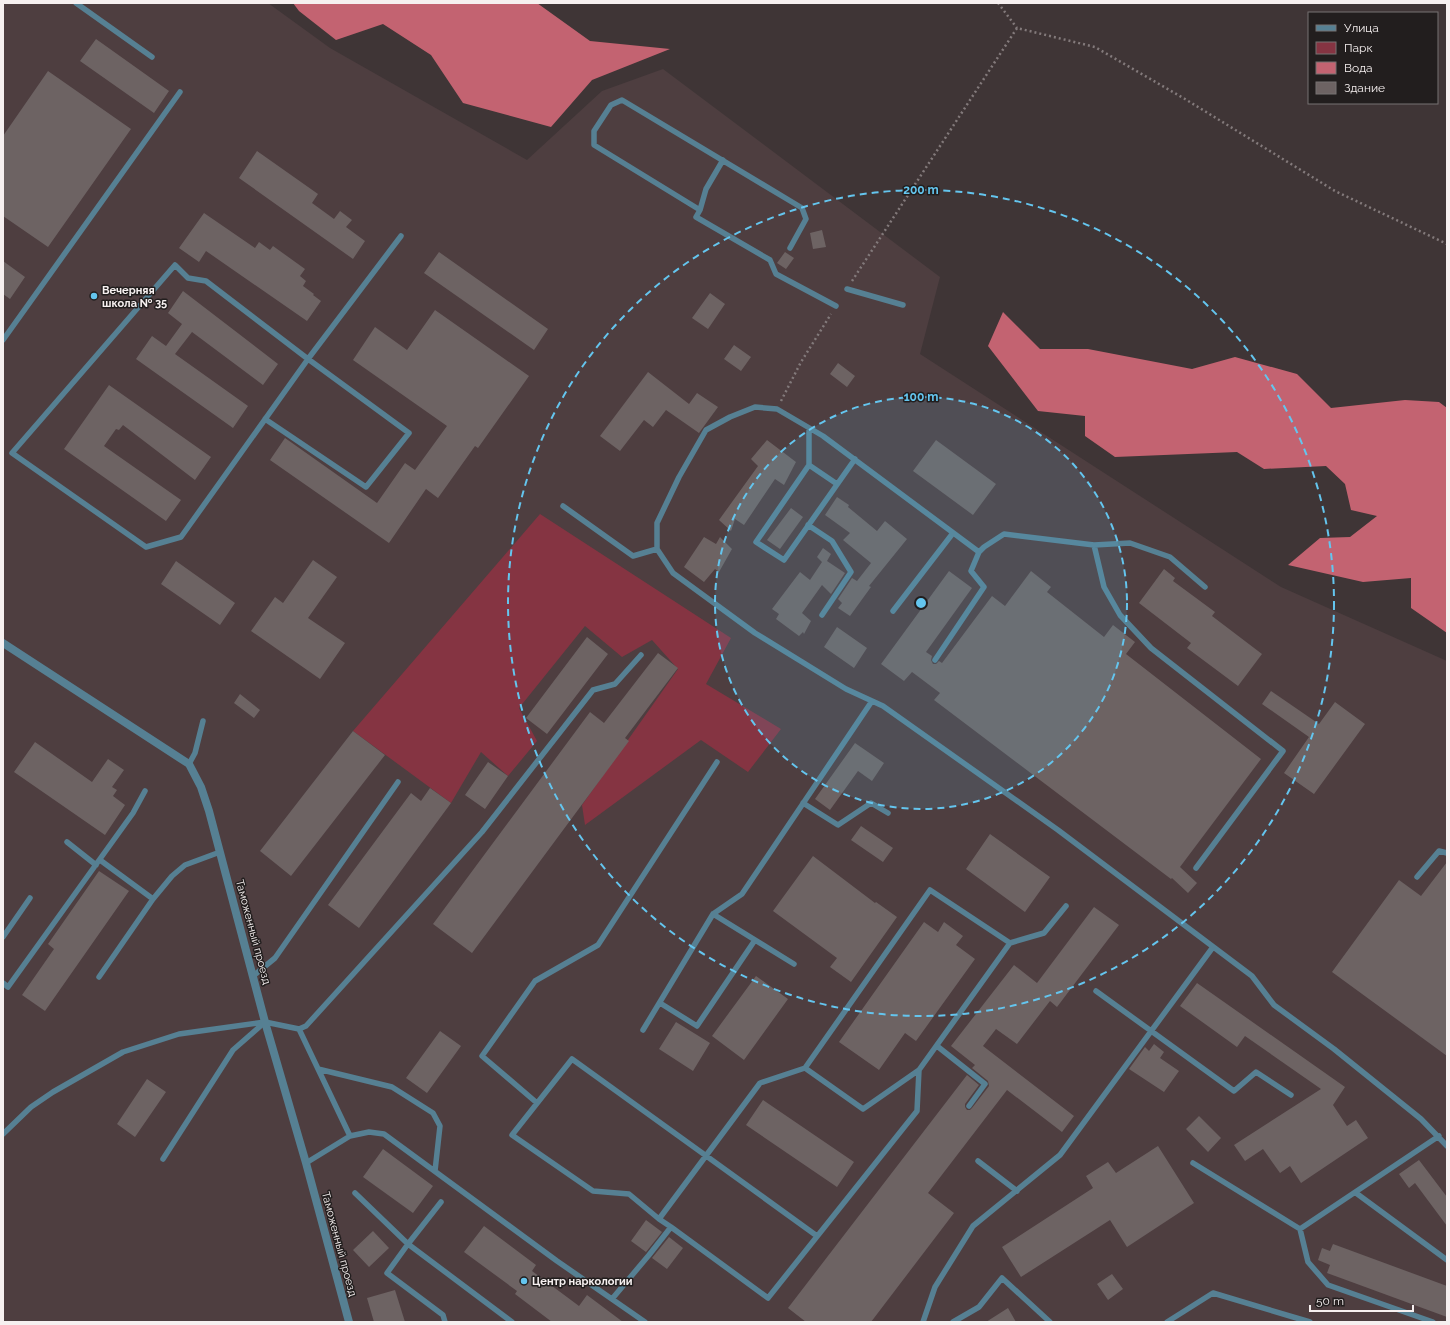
<svg xmlns="http://www.w3.org/2000/svg" width="1450" height="1325" viewBox="0 0 1450 1325" font-family="Raleway,sans-serif">
  <style>
    .built { fill: #4e3e40 }
    .green { fill: #853442 }
    .water { fill: #c36371 }
    .building { fill: #6d6363 }
    .lines { fill: none; stroke-linecap: round; stroke-linejoin: round }
    .path { stroke: #837a7b; stroke-width: 2.5; stroke-dasharray: 2 3; stroke-linecap: butt }
    .lane { stroke: #568093; stroke-width: 5.5 }
    .street { stroke: #568093; stroke-width: 8 }
    .ring { fill: none; stroke: #64c5ee; stroke-width: 2; stroke-dasharray: 7 5 }
    .poi-dot { fill: #64c5ee; stroke: #221e1e; stroke-width: 1.5 }
    .labels { text-anchor: middle; dominant-baseline: central; stroke-width: 3; stroke-linejoin: round; paint-order: stroke }
    .poi-label { font-size: 11px; font-weight: bold; fill: #f6f0f0; stroke: #221e1e; text-anchor: start }
    .street-label { font-size: 11px; fill: #f6f0f0; stroke: #221e1e }
    .centre { fill: #64c5ee; stroke: #221e1e; stroke-width: 2 }
    .ring-label { font-size: 12px; text-anchor: middle; font-weight: bold; fill: #64c5ee; stroke: #221e1e; stroke-width: 3; stroke-linejoin: round; paint-order: stroke }
  </style>
  <rect width="100%" height="100%" fill="#3f3536"/>
  <path class="built" d="M3,3h265l62,45 197,112 75,-69 61,-22 277,208 -20,77 361,233 166,74v661h-1444z"/>
  <path class="green" d="M540,514l191,124 -25,46 75,45 -33,43 -47,-32 -116,85 -3,-20 96,-136 -26,-29 -30,17 -37,-31 -66,82 18,33 -29,35 -27,-24 -30,51 -98,-72z"/>
  <path class="water" d="M293,3h244l53,38 80,8 -78,31 -41,47 -88,-24 -32,-48 -48,-31 -47,16 -37,-29z
    M1003,312l37,37h48l104,20 43,-12 62,17 34,34 74,-8 34,2 8,6v225l-36,-25v-30l-48,4 -75,-17 32,-27 30,-1 27,-21 -26,-6 -6,-26 -19,-18 -62,3 -27,-17 -122,5 -30,-21v-20l-47,-5 -50,-65z"/>
  <path class="building" d="M96,39l73,52 -15,22 -74,-52z
    M48,71l83,58 -83,118 -45,-31v-80z
    M257,151l61,43 -6,9 22,16 6,-8 12,9 -6,7 19,14 -12,18 -114,-81z
    M204,213l51,35 4,-6 11,8 3,-4 32,23 -5,7 6,5 -3,5 11,8 -1,1 8,6 -14,20 -101,-70 -7,11 -20,-14z
    M822,230l4,17 -13,2 -3,-16z
    M439,252l109,77 -14,21 -110,-77z
    M785,252l9,6 -8,11 -9,-6z
    M3,261l22,16 -15,22 -7,-5z
    M183,291l95,73 -15,21 -71,-53 -17,22 73,52 -15,22 -97,-69 16,-23 14,10 16,-22 -14,-11z
    M710,293l15,11 -17,25 -16,-11z
    M435,310l94,66 -51,72 -3,-2 -37,52 -12,-9 -37,54 -119,-83 15,-22 92,65 28,-40 10,7 32,-44 -94,-66 22,-33 32,23z
    M734,345l17,12 -10,14 -17,-12z
    M838,363l17,13 -8,11 -17,-13z
    M648,372l41,32 8,-11 21,14 -19,26 -33,-23 -13,17 -9,-7 -24,31 -20,-15z
    M109,385l102,72 -16,23 -72,-55 -4,5 -3,-1 -12,17 77,54 -15,21 -102,-72z
    M767,440l29,22 -12,23 -9,-6 -31,46 -9,-6 -4,12 -12,-11 39,-54 -7,-7z
    M936,440l60,44 -23,31 -60,-44z
    M837,497l12,8 -1,2 29,24 8,-10 22,18 -38,47 2,1 -21,29 -12,-8 4,-5 -4,-4 14,-21 5,3 14,-18 -28,-23 7,-7 -25,-18z
    M791,508l12,9 -23,32 -13,-9z
    M704,537l12,7 4,-7 12,12 -13,23 -4,-3 -11,13 -20,-15z
    M823,548l8,6 -4,7 18,12 -14,21 -9,-9 -20,28 9,8 -7,13 -1,-2 -4,4 -23,-17 3,-5 -7,-5 28,-37 10,8 12,-18 -5,-5z
    M313,560l24,17 -29,41 37,25 -25,36 -69,-48 24,-34 8,6z
    M176,561l59,42 -15,22 -59,-41z
    M1164,569l11,9 -2,3 42,31 -3,4 50,38 -24,32 -51,-38 4,-5 -52,-40z
    M949,571l23,17 -46,64 6,4 -1,4 2,4h3l3,-3 3,2 50,-67 13,10 26,-35 20,16 -4,5 57,45 9,-12 22,17 -9,12 135,105 -81,108 17,16 -9,10 -16,-15 -1,1 -237,-179 6,-7 -28,-21 -8,9 -23,-17z
    M837,627l30,21 -13,20 -30,-21z
    M587,637l21,17 -61,80 -21,-16z
    M658,653l20,15 -53,70 4,3 -157,212 -39,-29 157,-212 14,11z
    M1271,691l48,33 16,-22 30,22 -51,70 -30,-21 25,-36 -47,-33z
    M240,694l20,16 -6,8 -20,-15z
    M353,731l32,24 -94,121 -31,-25z
    M35,742l57,40 16,-23 16,11 -12,17 5,3 -4,6 12,9 -20,30 -91,-63z
    M855,743l29,20 -12,18 -14,-10 -28,39 -15,-11z
    M488,762l20,14 -23,33 -20,-14z
    M430,788l21,15 -92,125 -31,-23 83,-112 10,8z
    M861,826l32,22 -10,14 -32,-22z
    M990,834l60,43 -25,35 -59,-43z
    M813,856l62,47 1,-1 21,15 -46,65 -21,-15 7,-9 -64,-47z
    M1447,862v194l-115,-84 67,-92 22,16z
    M99,871l30,20 -84,120 -23,-16 32,-46 -6,-5z
    M1094,907l25,18 -62,82 -7,-6 -33,43 -21,-15 -13,17 91,70 -12,16 -55,-42 -79,103 26,20 -83,109h-65l-18,-14 179,-233 12,10 -14,19v3l2,3h3l2,-2 17,-22 -1,-5 -16,-13 3,-3 -24,-19 63,-81 23,18z
    M924,922l14,10 6,-10 19,14 -7,9 19,14 -59,82 -11,-8 -26,37 -40,-28z
    M756,976l32,23 -44,61 -32,-24z
    M1197,983l148,104 -12,18 14,21 9,-6 12,18 -67,45 -11,-17 -10,7 -17,-24 -18,12 -11,-16 87,-56 -76,-53 -8,11 -57,-41z
    M676,1022l34,21 -17,28 -34,-22z
    M440,1031l21,15 -34,47 -21,-15z
    M1154,1044l10,8 -4,6 19,13 -15,21 -35,-23 16,-22 4,4z
    M147,1079l19,13 -31,45 -18,-13z
    M763,1100l91,62 -17,25 -91,-62z
    M1199,1116l22,22 -13,14 -22,-23z
    M1158,1146l36,57 -67,44 -17,-27 -89,57 -19,-30 91,-59 -7,-12 22,-14 8,11z
    M383,1149l50,37 -20,27 -50,-36z
    M1419,1160l28,37v29l-32,-43 -6,5 -10,-14z
    M646,1220l16,12 -16,20 -15,-11z
    M484,1226l52,39 -4,6 47,35 8,-11 36,27h-71l-37,-28 2,-3 -53,-39z
    M373,1231l16,17 -20,19 -16,-17z
    M669,1237l14,11 -16,21 -15,-11z
    M1333,1244l114,42v31l-120,-44 3,-8 -12,-5 4,-12 8,3z
    M1112,1274l11,15 -15,11 -11,-16z
    M395,1290l10,32h-31l-7,-24z
    M1008,1308l8,14h-30z"/>
  <g class="lines">
    <path class="path" d="M998,3l19,25
      M852,281l165,-253 78,19 90,52 150,92 112,53
      M781,401l20,-39 30,-48"/>
    <path class="lane" d="M76,3l76,54
      M723,160l-17,29 -6,21 -106,-65v-14l17,-26 11,-5 180,108 4,11 -16,29
      M700,210l-4,7 74,43 6,14 60,32
      M847,289l56,16
      M3,340l177,-248
      M265,419l101,68 43,-54 -101,-74 -127,178 -35,10 -134,-94 163,-188 13,13 18,3 102,78 93,-123
      M809,428v37l-53,77 28,18 71,-101
      M809,465l28,19
      M563,506l70,50 24,-7
      M808,525l24,16 19,31 -29,43
      M1094,545l10,42 16,28 31,33 132,103 -87,117
      M1205,587l-35,-30 -40,-14 -36,2 -90,-11 -20,13 -5,5 -156,-116 -46,-27 -22,-2 -25,10 -24,13 -27,47 -22,46v26l16,24 82,60 91,56 37,17 175,124 194,146 22,29 60,44 87,70 26,27
      M893,611l60,-78
      M935,660l49,-73 -13,-16 8,-19
      M189,764l6,-11 8,-32
      M803,803l35,22 33,-22 17,10
      M67,842l29,23
      M100,860l53,39 19,-23 13,-11 35,-13
      M1417,877l22,-26 8,2
      M713,914l81,50
      M3,937l27,-39
      M253,976l22,-18 123,-176
      M99,977l54,-78
      M3,983l5,4 125,-174 12,-22
      M1096,991l138,100 22,-19 35,23
      M660,1003l37,23 58,-86
      M299,1029l51,107
      M643,1030l70,-116 29,-20 130,-193
      M937,1046l48,38 -16,22
      M805,1068l58,41 56,-39
      M318,1069l74,18 41,26 7,13 -5,45
      M537,1103l-55,-47 53,-75 63,-36 119,-183
      M3,1134l28,-27 22,-15 70,-40 56,-18 86,-12 34,7 7,-3 176,-194 111,-142 22,-6 26,-29
      M163,1159l70,-109 32,-28
      M978,1161l39,30
      M306,1163l44,-27 19,-4 15,2 173,127 88,61
      M1193,1163l107,66 139,-93
      M355,1193l53,51 -21,29 56,42 2,7
      M1356,1193l91,67
      M441,1202l-33,42 104,78
      M659,1219l-30,-25 -36,-3 -81,-56 60,-76 245,177
      M671,1227l-12,-8 101,-136 45,-15 125,-178 80,53
      M1300,1229l8,33 20,23 105,37
      M612,1299l37,-44 22,-28 97,71 149,-187 2,-41 91,-127 34,-10 22,-27
      M923,1322l12,-35 38,-61 87,-71 153,-208
      M953,1322l26,-15 23,-29 48,44
      M1167,1322l46,-29 97,29"/>
    <path class="street" d="M3,643l186,121 12,23 8,24 56,211 41,141 43,159"/>
  </g>
  <circle cx="921" cy="603" r="206" fill="#64c5ee" fill-opacity=".12"/>
  <g class="ring">
    <circle cx="921" cy="603" r="206"/>
    <circle cx="921" cy="603" r="413"/>
  </g>
  <g class="poi-dot">
    <circle cx="94" cy="296" r="4"/>
    <circle cx="524" cy="1281" r="4"/>
  </g>
  <g class="labels">
    <g class="poi-label">
      <text x="102" y="290">Вечерняя<tspan x="102" dy="13">школа № 35</tspan></text>
      <text x="532" y="1281">Центр наркологии</text>
    </g>
    <g class="street-label">
      <text transform="translate(253 932) rotate(75)">Таможенный проезд</text>
      <text transform="translate(339 1244) rotate(75)">Таможенный проезд</text>
    </g>
  </g>
  <circle cx="921" cy="603" r="6" class="centre"/>
  <g class="ring-label">
    <text x="921" y="194">200 m</text>
    <text x="921" y="401">100 m</text>
  </g>
  <rect width="1450" height="1325" fill="none" stroke="#f6f0f0" stroke-width="8"/>
  <rect x="1308" y="12" width="130" height="92" fill="#221e1e" stroke="#777272"/>
  <rect x="1316" y="25" width="20" height="6" fill="#568093" stroke="#777272"/>
  <text x="1344" y="32" font-size="12" fill="#f6f0f0">Улица</text>
  <rect x="1316" y="42" width="20" height="12" fill="#853442" stroke="#777272"/>
  <text x="1344" y="52" font-size="12" fill="#f6f0f0">Парк</text>
  <rect x="1316" y="62" width="20" height="12" fill="#c36371" stroke="#777272"/>
  <text x="1344" y="72" font-size="12" fill="#f6f0f0">Вода</text>
  <rect x="1316" y="82" width="20" height="12" fill="#6d6363" stroke="#777272"/>
  <text x="1344" y="92" font-size="12" fill="#f6f0f0">Здание</text>
  <path d="M1310 1305v6h103v-6" fill="none" stroke="#f6f0f0" stroke-width="2"/>
  <text x="1316" y="1305" font-size="12" fill="#f6f0f0" stroke="#221e1e" stroke-width="3" paint-order="stroke">50 m</text>
</svg>
